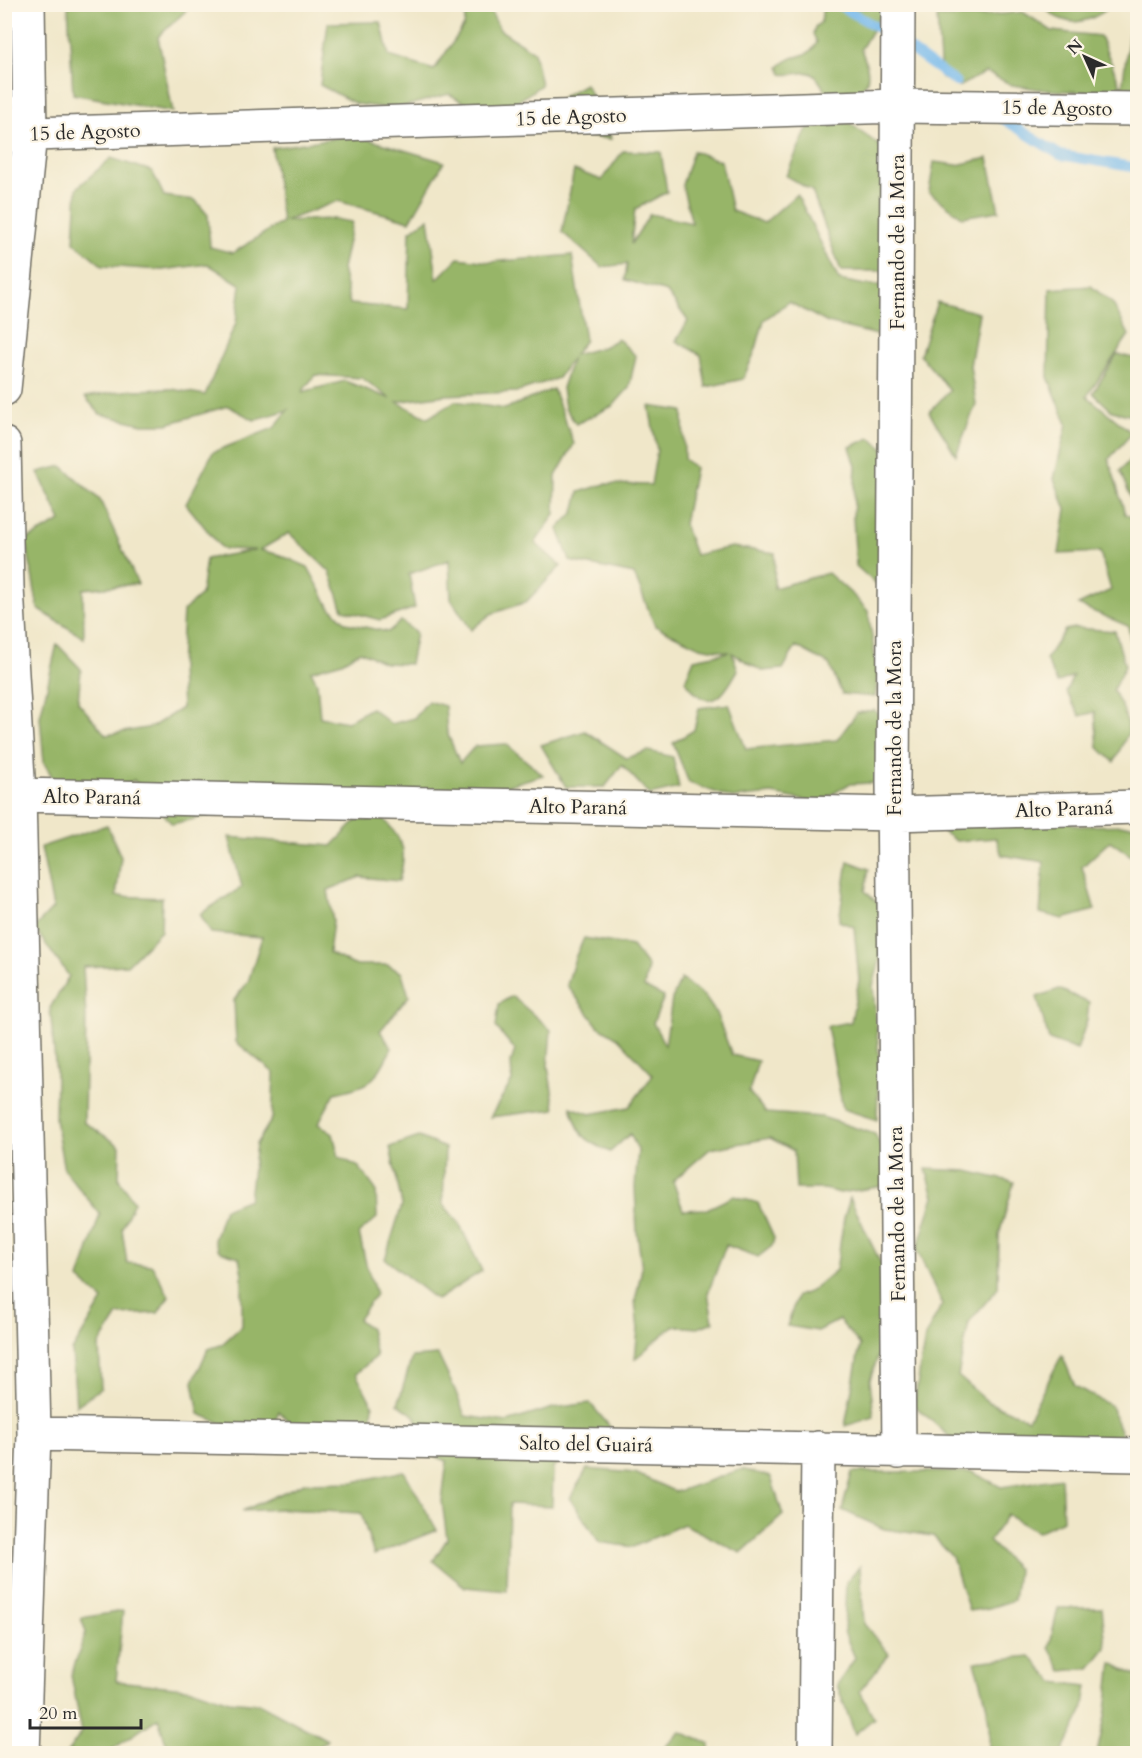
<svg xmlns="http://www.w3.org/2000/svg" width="1142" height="1758" viewBox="0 0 1142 1758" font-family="Cardo,serif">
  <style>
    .forest { fill: #97b567; stroke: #617049; stroke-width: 1.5; fill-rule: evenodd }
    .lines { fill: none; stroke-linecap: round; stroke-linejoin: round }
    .stream { stroke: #76b9ec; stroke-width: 10 }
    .street-casing { stroke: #706d62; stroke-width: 36 }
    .street { stroke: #fff; stroke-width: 33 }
    .labels { text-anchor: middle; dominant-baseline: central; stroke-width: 4.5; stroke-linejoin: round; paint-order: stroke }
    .street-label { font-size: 20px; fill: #2b2b2b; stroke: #fcf5e5 }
  </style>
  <rect width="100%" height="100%" fill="#fcf5e5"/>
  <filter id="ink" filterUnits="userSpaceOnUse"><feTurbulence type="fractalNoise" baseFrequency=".0167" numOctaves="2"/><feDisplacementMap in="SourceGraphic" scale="12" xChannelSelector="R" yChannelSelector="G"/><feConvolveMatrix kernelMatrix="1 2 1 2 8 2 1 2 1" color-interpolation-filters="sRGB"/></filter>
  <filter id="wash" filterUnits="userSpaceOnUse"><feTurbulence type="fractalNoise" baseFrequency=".008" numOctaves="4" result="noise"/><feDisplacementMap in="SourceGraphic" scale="24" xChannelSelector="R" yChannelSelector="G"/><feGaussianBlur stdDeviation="1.35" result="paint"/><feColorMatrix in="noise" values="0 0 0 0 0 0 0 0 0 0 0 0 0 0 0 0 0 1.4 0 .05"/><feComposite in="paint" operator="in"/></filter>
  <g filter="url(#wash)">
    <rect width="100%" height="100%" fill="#f0e7c9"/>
    <path class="forest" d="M487,4l13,26 34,22 7,33 -48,34 -44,-25 -54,15 -39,-5 -36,-19 8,-62 53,-1 8,34 45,14 30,-44 3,-21z
      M105,5h87l-34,32 15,75 -100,-18 -5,-89z
      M823,5h57l2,8 -21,36c2,6 5,12 6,18 6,29 -22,27 -40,25 -5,-5 -7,-11 -12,-16 -8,-8 -22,1 -33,-2l-3,-7c17,-17 28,-5 38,-25l-4,-8 2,-7 6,-5z
      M1049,5v-1l63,1c-13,12 -34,22 -51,14 -5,-1 -9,-5 -13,-8z
      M1136,5l1,86 -54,1 -38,-2 -33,-5 -26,-13 -28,15 -17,-10 -4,-60h34l52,-5 29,19 48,5 22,53 8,-64z
      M585,84l18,32 8,23 -43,-5 -6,-37z
      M848,122l51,38 -16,111h-42l-29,-80 -26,-15 21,-47z
      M354,135l90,27 -34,59 -72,-20 -53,20 48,-2 19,3 -10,47 8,35 58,5 2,-78 19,-13 8,61 21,-21 32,4 82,-7 13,85 -11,15 29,-8 15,-8 18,17 -7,32 -16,18 -37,18 -11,-16 -3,-20 10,-30 -14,20 -42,14 -71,3 -48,7 31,16 27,-17 50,8 48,-20 21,55 -18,32 -1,38 -20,29 26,23 -35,36 -35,12 -20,16 -20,-31 -2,-39 -40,14 6,34 -35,12 -37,-10 -13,-38 -41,-39 -29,17 20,5 28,12 21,39 17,17 42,9 13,-11 15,12 -6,31 -25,-1 -25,-12 -18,11 -31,9 6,12 3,34 27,5 24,-14 20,16 23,-6 14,-17 17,5 2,26 13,31 15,-17 31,-2 37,31 -71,21 -242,15 -58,13 -38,-44 -60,34 -30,-51 -4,-46 17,-73 24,25 -3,33 28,33 46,-8 30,-19 -2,-39 3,-58 18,-16 5,-36 49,-9 -33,-1 -36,-45 27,-52 61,-24 14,-18 -34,10 -26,-14 -61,18h-25l-42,-10 -15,-17 46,-7 40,-1 34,6 31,-72 5,-38 -33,-21 -46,6 -59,-4 -29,-24 3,-54 34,-30 41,13 12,25 31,4 13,15 2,32 23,6 49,-31 -10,-74zM315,375l47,3 29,21 -46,-18 -43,11z
      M623,151l38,1 6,40 -32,17 -4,35 19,-30 42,9 -10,-38 11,-34 28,10 11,50 32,12 33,-29 42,86 26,5h21v52l-58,-14 -39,-21 -25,18 -8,29 -13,30 -37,8 -5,-32 -25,-14 12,-20 -21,-29 -42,-12 2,-16 -25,3 -40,-35 12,-62 28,10z
      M988,158l11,53 -37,6 -33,-25 5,-30 23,3z
      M1091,286l22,18 16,31 -42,61 45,37 -23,26 16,55 12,6v156l-9,-50 -50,-21 33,-15 -11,-38 -41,2 7,-45 -12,-30 13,-55 -19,-47 2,-88z
      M937,302l42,11 -9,53 6,38 -20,51 -27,-43 21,-22 -30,-35z
      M1117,354l20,5v58l-25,-6 -19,-18z
      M649,406l34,5 1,48 11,9 -11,56 11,31 37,-8 43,6 -1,35 54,-15 27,24 13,14 10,65 -3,21 -33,-3 -13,-30 -33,-18 -13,23 -21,2 -30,-18 6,17c-8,13 -20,40 -39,26 -5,-4 -10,-11 -14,-15l9,-22 35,-7 -29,-5 -45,-21 -21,-52 -64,-13 -12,-32 16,-17 5,-20 26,-8 46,1 6,-35z
      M870,438l13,10 12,129 -20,6 -19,-17 -3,-49 3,-51 -6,-19z
      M1133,456l4,1v52l-3,-3 -14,-35z
      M62,466l38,34 38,84 -55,5 1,49 -46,-29 -12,-69 35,-19 -23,-49z
      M1075,628l40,3 10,35 -12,24 10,19 6,22 -15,31 -16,-15 -3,-35 -15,4 -14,-24 7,-16 -16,7 -11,-24 19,-29z
      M729,704l17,45 91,-9 20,-27 17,-3 20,22 -1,50 -44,2 -31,19 -46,-9 -40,4 -43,-15 -16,-40 21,-13 5,-22z
      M585,731l41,27 22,-7 25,6 6,31 -29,7 -28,-30 -17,22h-39l-25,-42z
      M1035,810l43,16 53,-1 6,3v32l-27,-19 -28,26 13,43 -32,9 -23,-6 4,-51 -42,-7 -6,-17 -40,3 -13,-9 24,-9z
      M357,820h28c20,25 22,30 14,61l-39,-4 -32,13 5,31 -4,32 25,12h34l14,8 7,23 -29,35 12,17c-19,35 -18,36 -57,45l-17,31 15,10 6,23 20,10 17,23 1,28 -18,15 7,31 10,30 -18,25 12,10 6,27 -20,18 17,32 -2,20h-78l-14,-15 -7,17 -44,-2 -29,-12 -6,-32 15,-33 13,-4 21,-19v-52l-3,-17 -20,-6 -5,-11 10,-31 25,-10 7,-55 16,-25 2,-46 -38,-31 -2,-42 14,-18 14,-45 -51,-4 -11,-19 42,-27 -13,-50 103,9z
      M107,825l14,32 -5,39 46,2 -1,33 -34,34 -44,2 3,50 -2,105 36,24 -1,33 15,23 -12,26 5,35 25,2 17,31 -11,17 -40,2 -19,30 2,43 -25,18 -4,-55 31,-51 -24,-21 21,-65 -36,-44 -9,-51 1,-46 -6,-65 19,-32 -35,-48 19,-20 -12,-61z
      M848,861l21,8 -4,22 18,17 1,36 -11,42 6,71 -2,63 -34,-11 -16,-83 24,-4 8,-42 -5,-53 -15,-6z
      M584,938l48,8 16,21 -4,20 20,10 -11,26 12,22 7,-46 9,-20 24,18 11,16 16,42 26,6 -9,31 17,21 56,4 53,17 15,31 -7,21 -43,7 -16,-4h-28l-2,-38 -24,-13 -60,11 -37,32 10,29 24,-1 27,-13 24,7 16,35 -2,8 -14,11 -32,-12 -18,48 5,29 -15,6 -25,-2 -38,33 3,-30 -3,-28 7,-33 -5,-36 -2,-45 3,-37 -8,-16 -20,18c-28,-13 -30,-16 -39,-45l19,7 39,-7 24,-32 -35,-37 -20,-12 -31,-41 8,-27z
      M1059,989l30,14 -2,17 -10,30 -28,-10 -12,-43z
      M512,996l39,34 -3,36 7,43 -65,8 22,-36 -1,-19 4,-12 -19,-23 3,-23z
      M419,1137l26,11 -2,56 16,19 23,48 -45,29 -52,-41 17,-54 -12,-58z
      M926,1169l41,2 47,11 -15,53 -1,53 -29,34 -11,54 30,26 40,17 34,-64 13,31 36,20 12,33h-171l-38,-34 11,-68 17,-33 -25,-54 17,-54z
      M850,1198l32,68 1,75 -13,39 4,37 -29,9 15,-81 -21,-25 -21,11 -31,-5 10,-30 14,-5 25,-21 8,-52z
      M438,1355l17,35 10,26 42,6 46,-14 37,-5 21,25 -58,39 -1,39 -43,-2 -2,87 -42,-4 -32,-26 14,-22 -5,-38 5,-40 -24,-10 -8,-35 -17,-12 14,-47z
      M587,1469l48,4 41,19 66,-23 29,8 12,38 -42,38 -57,-29 -51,23 -34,-5 -29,-44z
      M404,1471l33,59 -63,25 -13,-42 -80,-4 -39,2 62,-28 50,-1z
      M852,1472h120l29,15 60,-9 2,42 -26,12 -30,-17 -18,26 29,29 -4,30 -25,8 -20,3 -17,-54 -19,-21 -49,-7 -42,-19z
      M860,1566l4,58 25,30 -29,37 14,27 -19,16 -18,-49 18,-27 -11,-26 2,-50z
      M1058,1608h44l4,40 -16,20 -28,3 -13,-23z
      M123,1611l-7,70 78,8 35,12 31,3 67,36 -14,13h-144l-11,-35 -51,35h-40l15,-21 -11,-57 15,-43 -5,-14z
      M1030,1656l24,26 33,4 -4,25 -21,42h-74c5,-30 -4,-62 -13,-91z
      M1112,1663l25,13v77h-40l8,-36z
      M680,1732l30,12 -2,9h-49z"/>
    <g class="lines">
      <path class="stream" d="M837,4l55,32
        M904,45l52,37
        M1000,117l60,38 78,13"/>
    </g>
  </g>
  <g filter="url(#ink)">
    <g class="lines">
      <defs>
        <path id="street" d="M898,4l-5,778 6,670
          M4,135l893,-29 241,3
          M4,389l26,-255 -2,-130
          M4,444l3,144 12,207 15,639 -11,320
          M19,795l874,19 245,-7
          M34,1434l1104,21
          M815,1754l3,-306"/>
      </defs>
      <use href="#street" class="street-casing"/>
      <use href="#street" class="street"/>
    </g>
  </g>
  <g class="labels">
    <g class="street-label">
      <text transform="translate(1057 108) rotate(1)">15 de Agosto</text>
      <text transform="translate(571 117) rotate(-2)">15 de Agosto</text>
      <text transform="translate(85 132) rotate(-2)">15 de Agosto</text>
      <text transform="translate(897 242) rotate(-90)">Fernando de la Mora</text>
      <text transform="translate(894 728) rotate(-90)">Fernando de la Mora</text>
      <text transform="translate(92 797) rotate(1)">Alto Paraná</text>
      <text transform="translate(578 807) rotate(1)">Alto Paraná</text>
      <text transform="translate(1064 809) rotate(-2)">Alto Paraná</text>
      <text transform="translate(897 1214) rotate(-91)">Fernando de la Mora</text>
      <text transform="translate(586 1444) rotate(1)">Salto del Guairá</text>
    </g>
  </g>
  <rect width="1142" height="1758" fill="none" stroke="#fcf5e5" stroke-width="24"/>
  <g transform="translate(1085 57) rotate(315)" stroke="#fcf5e5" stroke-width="4.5" paint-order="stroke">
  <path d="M0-4.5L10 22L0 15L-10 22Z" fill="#2b2b2b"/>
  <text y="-9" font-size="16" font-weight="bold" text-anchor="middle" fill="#2b2b2b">N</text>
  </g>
  <path d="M30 1719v9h111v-9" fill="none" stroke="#2b2b2b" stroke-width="3"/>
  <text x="39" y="1719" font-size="18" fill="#2b2b2b" stroke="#fcf5e5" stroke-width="4.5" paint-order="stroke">20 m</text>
</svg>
